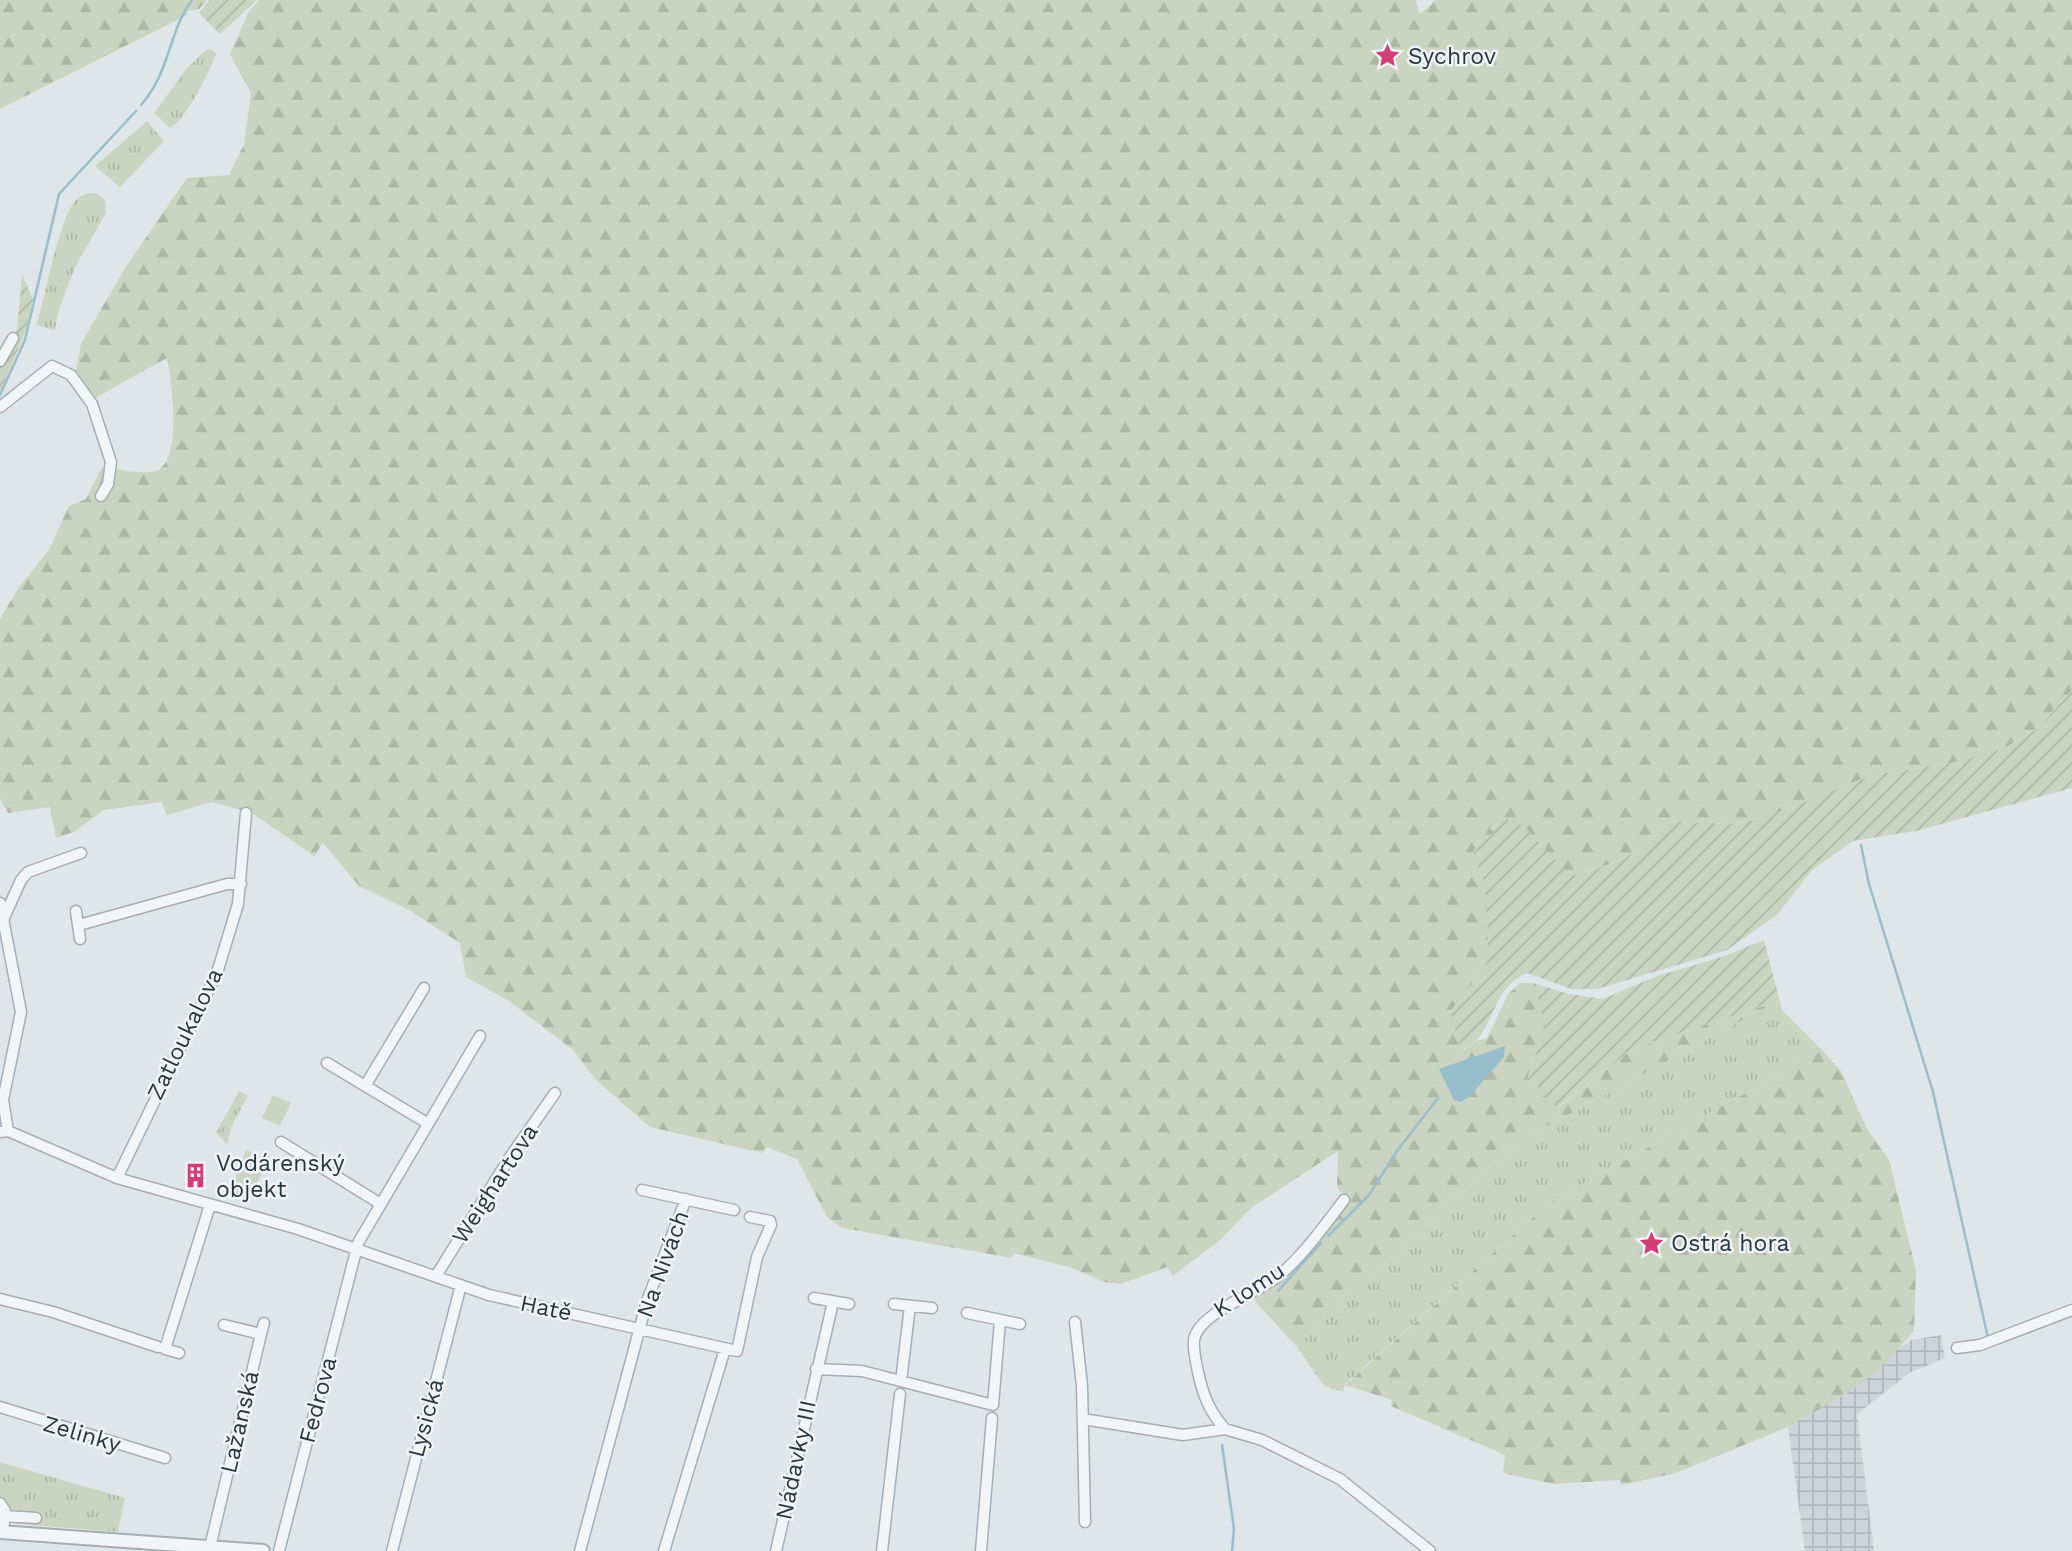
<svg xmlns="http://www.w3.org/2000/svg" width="2072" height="1551" viewBox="0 0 2072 1551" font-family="'Work Sans',sans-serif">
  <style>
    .industrial { fill: url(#industrial-grid) }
    .grass { fill: url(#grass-tufts) }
    .forest { fill: url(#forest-firs) }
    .garden { fill: url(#garden-furrows) }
    .pitch { fill: #cad4c0 }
    .water { fill: #98bdcb }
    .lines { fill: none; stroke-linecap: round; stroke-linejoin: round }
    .stream { stroke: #98bdcb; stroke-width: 2.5 }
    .minor-casing { stroke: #a4aeb3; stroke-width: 13 }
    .tertiary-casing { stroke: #a4aeb3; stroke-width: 16 }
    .minor { stroke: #f2f5f7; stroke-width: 10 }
    .tertiary { stroke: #f2f5f7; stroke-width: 12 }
    .labels { text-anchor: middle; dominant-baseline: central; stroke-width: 5; stroke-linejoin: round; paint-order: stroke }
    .poi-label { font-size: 23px; fill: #273741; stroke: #eff4f7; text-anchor: start }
    .street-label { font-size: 23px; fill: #273741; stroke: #eff4f7 }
  </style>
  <defs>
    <pattern id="industrial-grid" width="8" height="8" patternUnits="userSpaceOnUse" patternTransform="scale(1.75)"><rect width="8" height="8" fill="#cdd5db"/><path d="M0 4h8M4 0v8" fill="none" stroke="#b0b7bd"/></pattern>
    <pattern id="grass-tufts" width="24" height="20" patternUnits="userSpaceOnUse" patternTransform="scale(1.75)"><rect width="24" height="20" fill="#cad4c0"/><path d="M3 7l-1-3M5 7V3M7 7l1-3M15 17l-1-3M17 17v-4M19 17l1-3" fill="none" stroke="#aeb7a6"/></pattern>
    <pattern id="forest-firs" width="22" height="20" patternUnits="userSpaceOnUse" patternTransform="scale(1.75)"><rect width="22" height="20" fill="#cad4c0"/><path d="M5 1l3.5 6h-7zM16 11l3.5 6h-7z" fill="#aeb7a6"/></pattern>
    <pattern id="garden-furrows" width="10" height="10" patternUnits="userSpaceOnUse" patternTransform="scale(1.75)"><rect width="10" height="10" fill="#cad4c0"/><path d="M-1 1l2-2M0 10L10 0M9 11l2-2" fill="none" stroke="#aeb7a6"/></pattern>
  </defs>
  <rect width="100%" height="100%" fill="#dfe6e9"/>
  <path class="industrial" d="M1941,1335l4,23 -36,15 -52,41 17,137h-69l-17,-124 123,-87z"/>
  <path class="grass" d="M206,50l5,-1 5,5c-7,18 -29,65 -46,74l-16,-15 33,-45z
    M147,121l17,20 -44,46 -25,-21z
    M97,193l8,7 1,13 -31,54 -17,45 -3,18 -19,-5c10,-27 22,-107 41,-126 5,-5 12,-6 20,-6z
    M1779,998l3,12 40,40 -274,154 -203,180 -2,8 -19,-6 -28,-40 220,-203 260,-141z
    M239,1091l9,5 -16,29 -5,19 -11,-11z
    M0,1462l125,36 -7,34 -109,-9v-13l-9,-12z"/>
  <path class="forest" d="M0,0h207l-8,9 -12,2v4l-187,94z
    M259,0h1156l5,14 16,-14h636v690l-35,38 -32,20 -53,15 -80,12 -111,44 -28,5 -64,-3c-30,36 -55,43 -99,55l-47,-50 -33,2 4,4 -21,19 12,34 3,57 -3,26 -35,44 14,38 12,-9 11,-3 21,-44 12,-11h13l12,43 -17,51 30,31 74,-59 144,-47 -260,141 -220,203 -42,-46 32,-25 63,-71 -12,-17 1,-36 -87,57 -31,32 -47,36 -6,-9 -46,17 -17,-2 -32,-14 -59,-15 -1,5 -170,-30 -15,-11 -30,-58 -30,-12 -5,6 -112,-26 -54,-47 -23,-30 -64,-49 -43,-24 -6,-34 -51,-33 -50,-24 -36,-43 -9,13 -62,-43 -40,-11 -45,13 -5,-13 -58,8 -30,22 -18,6 -6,-31 -42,6 -8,-14v-180l19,-32 30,-37 20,-44 17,-7 16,-32c16,2 35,7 50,5 33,-4 19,-93 15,-114l-72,40 -20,-22 6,-32 44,-76 62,-90 42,-3 15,-31 7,-51 -21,-39 18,-41z
    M1822,1050l19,21 26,58 22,31 27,110 -2,61 -37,41 -31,22 -58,33 -112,46 -54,12 -2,-5 -67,4 -50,-11 2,-18 -114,-49 1,-6 -47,-15 203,-181z"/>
  <path class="garden" d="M210,0h47l-37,34 -21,-21z
    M22,275l11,24 -8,34 -25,60v-30l17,-34z
    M2072,690v98l-156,43 -63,10 -41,29 -35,45 -50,35 -130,39h-26l-44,-16c-39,15 -30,63 -66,77l-11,-38 35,-44 3,-26 -3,-57 -12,-34 21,-19 -4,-5 13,-10 20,9 48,50c44,-12 68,-19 98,-55l64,3 28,-5 111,-44 80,-12 53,-15 33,-20z
    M1764,940l15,58 -3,4 -144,47 -75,59 -29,-31 17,-51 -12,-43 36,11 34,5 54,-23 65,-19z"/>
  <path class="pitch" d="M273,1095l18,8 -11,23 -18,-8z
    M246,1150l23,10 -21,40 -19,-7z"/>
  <path class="water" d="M1505,1046l-1,11 -32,37 -11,8 -7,-2 -15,-31z"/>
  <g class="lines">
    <path class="stream" d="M141,105c30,-34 27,-73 51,-105
      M0,395l25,-55 34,-146 77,-83
      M1861,845l8,39 64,208 55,246
      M1328,1236l41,-41 28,-44 41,-53
      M1278,1291l43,-48
      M1222,1445l12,84 -2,22"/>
    <defs>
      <path id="minor" d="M0,361l13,-23
        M0,407l52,-41 19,9 21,29 19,58 -3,22 -7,12
        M0,903l21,109 -18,88 5,31
        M76,911l4,28
        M3,920l18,-40 7,-8 53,-19
        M79,925l148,-41h14
        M327,1063l100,60
        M365,1086l59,-98
        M0,1132l8,-1 109,47 181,51 191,66 248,56 20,-94 14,-32 -1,-4 -20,-4
        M281,1142l98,61
        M117,1178l100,-205 21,-69 8,-91
        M642,1190l92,20
        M436,1276l74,-119 45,-64
        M814,1298l35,6
        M0,1299l53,13 105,35
        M894,1304l38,4
        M967,1313l53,11
        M1075,1322l7,64 3,136
        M261,1334l3,-11
        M1957,1348l23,-3 92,-35
        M179,1353l-14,-4 45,-144
        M816,1369l46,2 131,34 7,-84
        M901,1381l9,-75
        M0,1407l165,51
        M1083,1419l100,16 42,-6 37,11 78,39 90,72
        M1225,1429c-16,-18 -22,-34 -27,-57 -2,-10 -5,-21 -4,-32 4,-27 66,-48 87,-66 24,-21 44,-49 63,-74
        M0,1503l5,8 -2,21
        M5,1516l31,2
        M210,1547l51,-213 -37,-9
        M279,1551l79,-308 122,-207
        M392,1551l69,-266
        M580,1551l67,-250 39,-102
        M664,1551l61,-202
        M776,1551l57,-249
        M882,1551l18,-157
        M981,1551l11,-133"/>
      <path id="tertiary" d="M0,1532l263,19"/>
    </defs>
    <use href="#minor" class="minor-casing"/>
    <use href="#tertiary" class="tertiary-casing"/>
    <use href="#minor" class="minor"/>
    <use href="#tertiary" class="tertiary"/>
  </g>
  <defs>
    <symbol id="sight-bare" viewBox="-9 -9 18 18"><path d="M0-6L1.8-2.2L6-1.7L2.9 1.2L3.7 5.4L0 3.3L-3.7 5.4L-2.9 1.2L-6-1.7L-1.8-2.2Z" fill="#d53d79" stroke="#eff4f7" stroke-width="2.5" paint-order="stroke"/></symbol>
    <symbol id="building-bare" viewBox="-9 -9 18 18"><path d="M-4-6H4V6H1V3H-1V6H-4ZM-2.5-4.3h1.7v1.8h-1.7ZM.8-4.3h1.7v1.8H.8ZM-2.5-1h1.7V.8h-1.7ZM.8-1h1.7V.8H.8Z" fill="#d53d79" stroke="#eff4f7" stroke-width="2.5" paint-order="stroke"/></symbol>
  </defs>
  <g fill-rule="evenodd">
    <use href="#sight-bare" x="1370" y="38" width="35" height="35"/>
    <use href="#building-bare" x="178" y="1158" width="35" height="35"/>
    <use href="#sight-bare" x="1634" y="1226" width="35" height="35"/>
  </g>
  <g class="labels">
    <g class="poi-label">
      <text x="1408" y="56">Sychrov</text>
      <text x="216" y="1163">Vodárenský<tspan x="216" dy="26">objekt</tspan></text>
      <text x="1671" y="1243">Ostrá hora</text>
    </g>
    <g class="street-label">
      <text transform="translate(185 1034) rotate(-64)">Zatloukalova</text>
      <text transform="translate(495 1184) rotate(-57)">Weighartova</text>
      <text transform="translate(663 1264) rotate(-70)">Na Nivách</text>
      <text transform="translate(1249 1290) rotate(-33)">K lomu</text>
      <text transform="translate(546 1308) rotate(12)">Hatě</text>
      <text transform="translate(318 1400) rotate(-75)">Fedrova</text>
      <text transform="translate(426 1418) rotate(-75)">Lysická</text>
      <text transform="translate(240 1422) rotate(-77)">Lažanská</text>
      <text transform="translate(82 1434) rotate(16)">Zelinky</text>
      <text transform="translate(796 1460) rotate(-78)">Nádavky III</text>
    </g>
  </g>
</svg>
